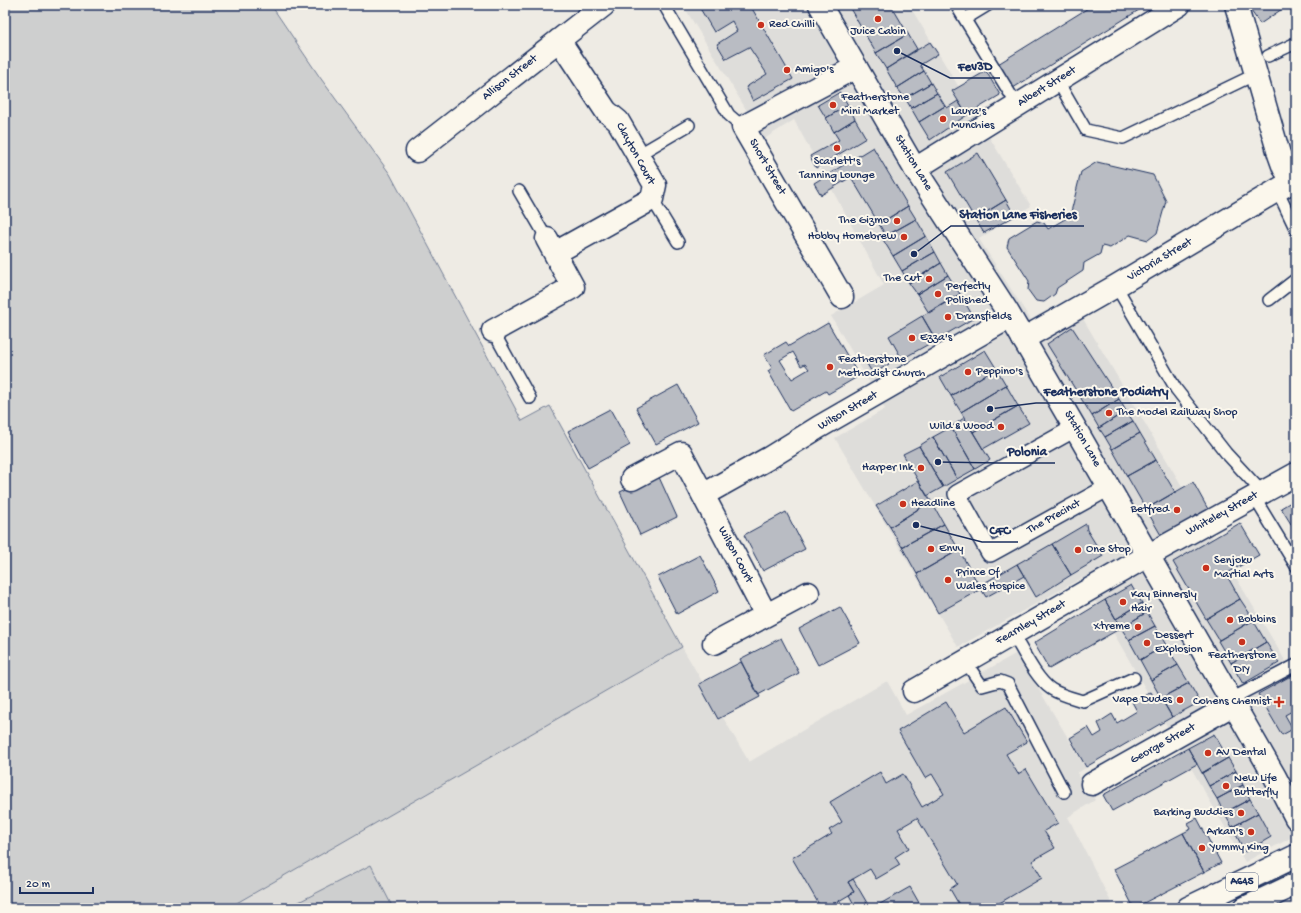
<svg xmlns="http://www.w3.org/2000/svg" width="1301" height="913" viewBox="0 0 1301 913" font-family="'Gochi Hand',sans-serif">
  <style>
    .built { fill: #deddda }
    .green { fill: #cecfcf; stroke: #747f96 }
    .building { fill: #b9bcc3; stroke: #1b2f5e; fill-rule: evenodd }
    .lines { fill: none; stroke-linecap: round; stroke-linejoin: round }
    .service-casing { stroke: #1b2f5e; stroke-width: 14 }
    .pedestrian-casing { stroke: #1b2f5e; stroke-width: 20 }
    .minor-casing { stroke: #1b2f5e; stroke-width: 25 }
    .secondary-casing { stroke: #1b2f5e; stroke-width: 25 }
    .primary-casing { stroke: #1b2f5e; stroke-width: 25 }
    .service { stroke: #fbf7ec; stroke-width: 11 }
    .pedestrian { stroke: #fbf7ec; stroke-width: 17 }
    .minor { stroke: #fbf7ec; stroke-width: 22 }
    .secondary { stroke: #fbf7ec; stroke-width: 22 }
    .primary { stroke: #fbf7ec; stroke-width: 22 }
    .poi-dot { fill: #c8321e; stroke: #fbf7ec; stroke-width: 1.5 }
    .labels { text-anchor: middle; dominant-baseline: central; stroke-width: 4; stroke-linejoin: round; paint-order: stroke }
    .shield { fill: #fbf7ec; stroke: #5e6b89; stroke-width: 1 }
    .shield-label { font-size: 11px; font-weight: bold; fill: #1b2f5e }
    .poi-label { font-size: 12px; fill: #1b2f5e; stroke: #fbf7ec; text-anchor: start }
    .street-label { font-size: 12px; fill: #1b2f5e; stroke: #fbf7ec }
    .leader { fill: none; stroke: #1b2f5e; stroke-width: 1.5 }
    .callout-dot { fill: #1b2f5e; stroke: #fbf7ec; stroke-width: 1.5 }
    .callout-label { font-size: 13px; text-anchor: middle; font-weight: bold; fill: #1b2f5e; stroke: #fbf7ec; stroke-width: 4; stroke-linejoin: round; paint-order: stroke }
  </style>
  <rect width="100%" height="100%" fill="#eeebe4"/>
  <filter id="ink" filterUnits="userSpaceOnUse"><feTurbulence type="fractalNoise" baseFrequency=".025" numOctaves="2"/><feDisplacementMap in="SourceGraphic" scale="8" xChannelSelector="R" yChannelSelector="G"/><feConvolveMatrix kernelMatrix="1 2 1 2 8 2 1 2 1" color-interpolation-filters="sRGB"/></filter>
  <g filter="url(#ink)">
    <path class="built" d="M683,5h226l122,201 -52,33 64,100 39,-22 214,362v156l-51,27 -163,-284 -124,69 -123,-209 50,-29 -54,-93 53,-31 -90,-165 -30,19z
      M682,647l67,115 138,-81 19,34 111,-62 69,115 -9,5 18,27 -27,17 46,91h-886z"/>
    <path class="green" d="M5,5h266l48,71 71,98 132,247 28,-15 132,241 -454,261h-157l-11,-5 -7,5h-48z
      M371,865l22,43h-106z"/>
    <path class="building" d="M698,5h52l43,74 -40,22 -7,-14 21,-13 -18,-27 -23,12 -9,-15 20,-13 -5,-10 -18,11z
      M848,5h43l17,29 -32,19z
      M1093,5h54l-134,83 -15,-24z
      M1247,5h41l-28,19z
      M908,34l9,15 -31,20 -10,-16z
      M930,42l8,12 -18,11 4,6 -27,17 -11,-19z
      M924,71l7,12 -26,15 -8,-10z
      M986,71l14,24 -33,20 -15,-24z
      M931,83l6,10 -26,15 -6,-10z
      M840,92l8,13 -22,13 -8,-13z
      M937,93l8,13 -26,16 -8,-14z
      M958,101l9,14 -37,25 -11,-18 26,-16 2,2z
      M848,105l7,14 -21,13 -8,-14z
      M855,119l11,19 -50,30 -6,-12 29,-16 -5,-8z
      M873,147l35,59 -29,18 -28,-47 -30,18 -7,-12z
      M978,153l28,47 -31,19 -28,-47z
      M1097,162l56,13 13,26 -9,32 -9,7 -18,-5 -20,13 -8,-2 -2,8 -16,9 -1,8 -26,17 -2,6 -11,8 -8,-1 -8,-11 1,-9 -22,-34 2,-9 28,-17 7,2 4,6 22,-13 11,-44z
      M1006,200l9,16 -31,17 -9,-14z
      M908,206l8,13 -30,17 -7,-12z
      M916,219l10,17 -33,20 -11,-18z
      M926,236l9,16 -33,19 -9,-15z
      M935,252l6,11 -32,20 -7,-12z
      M941,263l7,12 -31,19 -8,-11z
      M948,275l12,19 -31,19 -12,-19z
      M960,294l14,24 -38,22 -14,-24z
      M922,316l14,24 -34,19 -13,-23z
      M828,323l31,53 -31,18 -2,-3 -35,20 -23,-40 4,-3 -8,-13 22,-13 3,4zM793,352l8,14 4,-2 4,5 -17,10 -12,-19z
      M1072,327l47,72 -27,17 -45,-72z
      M985,350l11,18 -45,28 -11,-19z
      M882,354l7,10 -16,10 -6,-10z
      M996,368l10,17 -45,27 -10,-16z
      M678,385l20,37 -42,22 -20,-36z
      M1006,385l12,21 -45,26 -12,-20z
      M1119,399l7,12 -27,17 -7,-12z
      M1018,406l11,17 -46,26 -10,-17z
      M610,409l20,36 -42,23 -20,-37z
      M1126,411l7,10 -28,16 -6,-9z
      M964,418l26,42 -15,9 -24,-42z
      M1133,421l7,12 -28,16 -7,-12z
      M951,427l24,42 -18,10 -24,-42z
      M1140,433l16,27 -29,16 -15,-27z
      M933,437l24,42 -14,8 -24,-41z
      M919,446l24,41 -16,9 -24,-42z
      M1156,460l19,32 -29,17 -19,-33z
      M658,475l19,42 -37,18 -20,-43z
      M918,481l13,20 -41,26 -14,-21z
      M1193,482l16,29 -47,26 -16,-28z
      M1296,499v33l-15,-24z
      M931,501l13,23 -42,23 -12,-20z
      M786,512l19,37 -42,22 -19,-36z
      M1240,523l19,32 -33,19 14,25 -34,20 -33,-57z
      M944,524l15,26 -42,24 -15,-27z
      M1086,524l1,6 16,26 -32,19 -19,-31z
      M1052,544l19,31 -35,22 -19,-33z
      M959,550l22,39 -43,24 -21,-39z
      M700,555l19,36 -42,23 -19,-37z
      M1017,564l7,12 -38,21 -7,-11z
      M1131,585l11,18 -26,16 -11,-19z
      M1240,599l14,21 -35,20 -13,-21z
      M1105,600l16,28 -72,41 -15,-26z
      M1142,603l5,9 -26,16 -5,-9z
      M840,607l20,36 -42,22 -19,-36z
      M1147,612l8,14 -26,14 -8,-12z
      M1253,620l13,22 -35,21 -13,-22z
      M1155,626l11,19 -26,15 -11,-20z
      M781,638l18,35 -41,22 -18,-36z
      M1266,642l13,21 -36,21 -12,-21z
      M1166,645l12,20 -27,15 -11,-20z
      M741,662l19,35 -42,22 -19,-35z
      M1178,665l11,18 -28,15 -10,-18z
      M1296,673v36l-11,6 8,14 -11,6 -24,-41z
      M1189,683l11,19 -28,15 -11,-19z
      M1151,692l6,10 4,-4 11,19 -86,50 -16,-29 18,-11 6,10 8,-5 -4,-9 14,-9 5,9 20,-12 -5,-9z
      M946,702l18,30 42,-25 21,35 -21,12 12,20 8,-5 32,54 -14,8 11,17 -23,13 10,17 -51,30h-4l-4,-6 -10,6h-12l-11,-19 7,-5 -40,-66 -19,11 11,19 -14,9 5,8 -24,14 -6,-10 -22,13 6,10 -27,16h-6l-29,-50 40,-24 -3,-4 13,-8 -12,-20 50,-30 6,12 17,-10 19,33 22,-13 -12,-20 -7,4 -27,-47z
      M1214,734l14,24 -26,15 -14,-25z
      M1188,748l9,16 -85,47 -9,-16z
      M1228,758l8,13 -27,15 -7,-13z
      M1236,771l7,14 -26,14 -8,-13z
      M1243,785l7,14 -26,14 -7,-14z
      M1250,799l8,14 -26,14 -8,-14z
      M1258,813l13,24 -26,15 -13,-25z
      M1197,818l24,45 -17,9 -21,-39 8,-4 -3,-6z
      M1183,833l21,39 -70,36 -20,-39z
      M853,879l17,29h-14l-7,-13 5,-3 -6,-10z
      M910,887l12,21h-49z"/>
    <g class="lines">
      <defs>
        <path id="service" d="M664,5l65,110 14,12
          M956,5l61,100
          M965,19l23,-14
          M1268,56l28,-13
          M1057,80l29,50 37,8 133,-64
          M638,155l51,-30
          M1277,190l19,40
          M519,191l28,48
          M652,199l26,43
          M1116,286l60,103 50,64 36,39
          M1269,300l27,-21
          M493,331l37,67
          M1254,497l42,69
          M1012,633c10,16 24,46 39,56 9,6 22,9 32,12l51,-23
          M965,661l17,25 18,-5 8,3 56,108
          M1231,699l65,-34"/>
        <path id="pedestrian" d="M1075,428l-118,66 33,59 119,-66"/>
        <path id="minor" d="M1236,5l43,149 5,14 9,13
          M417,151l187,-146
          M915,169l264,-164
          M555,253l97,-54 3,-14 -37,-64 -12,-10 -47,-71
          M842,297l-99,-170 113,-60
          M493,331l80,-44 -26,-48
          M1023,339l93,-53 180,-107
          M632,479l49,-26 85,162
          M703,495l66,-37 50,-31 191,-110
          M714,643l94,-50
          M914,691l235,-136 147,-81
          M1092,784l142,-80"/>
        <path id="secondary" d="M820,5l95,164 92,142 68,117 200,349 21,41"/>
        <path id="primary" d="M1188,908l108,-52
          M1245,908l51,-24"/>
      </defs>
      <use href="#service" class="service-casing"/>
      <use href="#pedestrian" class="pedestrian-casing"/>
      <use href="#minor" class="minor-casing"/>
      <use href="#secondary" class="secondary-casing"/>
      <use href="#primary" class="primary-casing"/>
      <use href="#service" class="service"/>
      <use href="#pedestrian" class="pedestrian"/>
      <use href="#minor" class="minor"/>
      <use href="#secondary" class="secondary"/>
      <use href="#primary" class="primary"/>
    </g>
  </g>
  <g class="poi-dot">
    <circle cx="878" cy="19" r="4"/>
    <circle cx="761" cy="25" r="4"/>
    <circle cx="787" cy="70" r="4"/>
    <circle cx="833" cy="105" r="4"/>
    <circle cx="943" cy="119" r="4"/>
    <circle cx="837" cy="148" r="4"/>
    <circle cx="897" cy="221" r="4"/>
    <circle cx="904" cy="237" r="4"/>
    <circle cx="929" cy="279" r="4"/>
    <circle cx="938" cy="294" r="4"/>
    <circle cx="948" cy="317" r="4"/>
    <circle cx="912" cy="338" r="4"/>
    <circle cx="830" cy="367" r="4"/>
    <circle cx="968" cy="372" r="4"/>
    <circle cx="1109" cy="413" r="4"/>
    <circle cx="1001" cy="427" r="4"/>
    <circle cx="921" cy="468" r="4"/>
    <circle cx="903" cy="504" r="4"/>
    <circle cx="1177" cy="510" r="4"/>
    <circle cx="931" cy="549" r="4"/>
    <circle cx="1078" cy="550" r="4"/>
    <circle cx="1206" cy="568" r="4"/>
    <circle cx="948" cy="580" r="4"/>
    <circle cx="1123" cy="602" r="4"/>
    <circle cx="1230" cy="620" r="4"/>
    <circle cx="1138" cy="627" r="4"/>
    <circle cx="1242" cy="642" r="4"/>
    <circle cx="1147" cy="643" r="4"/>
    <circle cx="1180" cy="700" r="4"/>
    <path d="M1277 696h4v4h4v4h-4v4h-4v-4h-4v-4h4z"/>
    <circle cx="1208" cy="753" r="4"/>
    <circle cx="1226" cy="786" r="4"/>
    <circle cx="1241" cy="813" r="4"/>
    <circle cx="1251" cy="832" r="4"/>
    <circle cx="1202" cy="848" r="4"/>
  </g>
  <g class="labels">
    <rect class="shield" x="1226" y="873" width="32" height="18" rx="3"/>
    <g class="shield-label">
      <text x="1242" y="882">A645</text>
    </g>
    <g class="poi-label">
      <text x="769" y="25">Red Chilli</text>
      <text x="878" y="32" text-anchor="middle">Juice Cabin</text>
      <text x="795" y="70">Amigo's</text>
      <text x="841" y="98">Featherstone<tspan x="841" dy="14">Mini Market</tspan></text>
      <text x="951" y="112">Laura's<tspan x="951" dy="14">Munchies</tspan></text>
      <text x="837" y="162" text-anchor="middle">Scarlett's<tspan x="837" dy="14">Tanning Lounge</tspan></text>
      <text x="889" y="221" text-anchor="end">The Gizmo</text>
      <text x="896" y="237" text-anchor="end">Hobby Homebrew</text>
      <text x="921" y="279" text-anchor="end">The Cut</text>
      <text x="946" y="287">Perfectly<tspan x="946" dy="14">Polished</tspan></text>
      <text x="956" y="317">Dransfields</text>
      <text x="920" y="338">Ezza's</text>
      <text x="838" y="360">Featherstone<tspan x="838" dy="14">Methodist Church</tspan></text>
      <text x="976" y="372">Peppino's</text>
      <text x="1117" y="413">The Model Railway Shop</text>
      <text x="993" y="427" text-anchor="end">Wild &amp; Wood</text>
      <text x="913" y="468" text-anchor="end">Harper Ink</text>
      <text x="911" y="504">Headline</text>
      <text x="1169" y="510" text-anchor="end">Betfred</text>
      <text x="939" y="549">Envy</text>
      <text x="1086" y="550">One Stop</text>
      <text x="1214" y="561">Senjoku<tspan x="1214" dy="14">Martial Arts</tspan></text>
      <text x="956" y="573">Prince Of<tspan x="956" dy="14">Wales Hospice</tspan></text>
      <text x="1131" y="595">Kay Binnersly<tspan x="1131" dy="14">Hair</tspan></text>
      <text x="1238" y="620">Bobbins</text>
      <text x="1130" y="627" text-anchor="end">Xtreme</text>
      <text x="1155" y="636">Dessert<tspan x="1155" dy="14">Explosion</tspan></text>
      <text x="1242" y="656" text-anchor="middle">Featherstone<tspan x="1242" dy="14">DIY</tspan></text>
      <text x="1172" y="700" text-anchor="end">Vape Dudes</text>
      <text x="1271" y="702" text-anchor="end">Cohens Chemist</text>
      <text x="1216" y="753">AV Dental</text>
      <text x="1234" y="779">New Life<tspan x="1234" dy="14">Butterfly</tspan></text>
      <text x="1233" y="813" text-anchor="end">Barking Buddies</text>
      <text x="1243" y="832" text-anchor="end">Arkan's</text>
      <text x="1210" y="848">Yummy King</text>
    </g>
    <g class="street-label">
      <text transform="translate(510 78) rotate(-38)">Allison Street</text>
      <text transform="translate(1047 87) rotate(-32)">Albert Street</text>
      <text transform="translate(635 154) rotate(61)">Clayton Court</text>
      <text transform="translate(913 163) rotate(59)">Station Lane</text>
      <text transform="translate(767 167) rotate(60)">Short Street</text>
      <text transform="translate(1160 260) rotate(-31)">Victoria Street</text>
      <text transform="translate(848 411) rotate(-30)">Wilson Street</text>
      <text transform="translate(1082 439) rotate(60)">Station Lane</text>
      <text transform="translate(1222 514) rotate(-29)">Whiteley Street</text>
      <text transform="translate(1054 517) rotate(-29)">The Precinct</text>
      <text transform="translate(735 555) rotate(62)">Wilson Court</text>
      <text transform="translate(1031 623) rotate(-30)">Fearnley Street</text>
      <text transform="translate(1163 744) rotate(-29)">George Street</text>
    </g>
  </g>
  <path class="leader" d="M897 51L950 78H1000M914 254L951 226H1084M990 409L1036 403H1176M938 462L999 463H1055M916 525L982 542H1018"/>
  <g class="callout-dot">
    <circle cx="897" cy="51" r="4"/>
    <circle cx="914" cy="254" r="4"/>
    <circle cx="990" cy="409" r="4"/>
    <circle cx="938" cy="462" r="4"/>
    <circle cx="916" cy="525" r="4"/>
  </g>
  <g class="callout-label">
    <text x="975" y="70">Fev3D</text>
    <text x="1018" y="218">Station Lane Fisheries</text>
    <text x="1106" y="395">Featherstone Podiatry</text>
    <text x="1027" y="455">Polonia</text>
    <text x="1000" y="534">CFC</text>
  </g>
  <rect width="1301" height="913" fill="none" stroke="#fbf7ec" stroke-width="20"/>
  <rect x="10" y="10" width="1281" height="893" fill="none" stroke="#1b2f5e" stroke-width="1.5" filter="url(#ink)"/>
  <path d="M20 887v6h73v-6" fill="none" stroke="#1b2f5e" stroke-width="2"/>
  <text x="26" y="887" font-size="12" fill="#1b2f5e" stroke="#fbf7ec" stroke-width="3" paint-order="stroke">20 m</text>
</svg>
